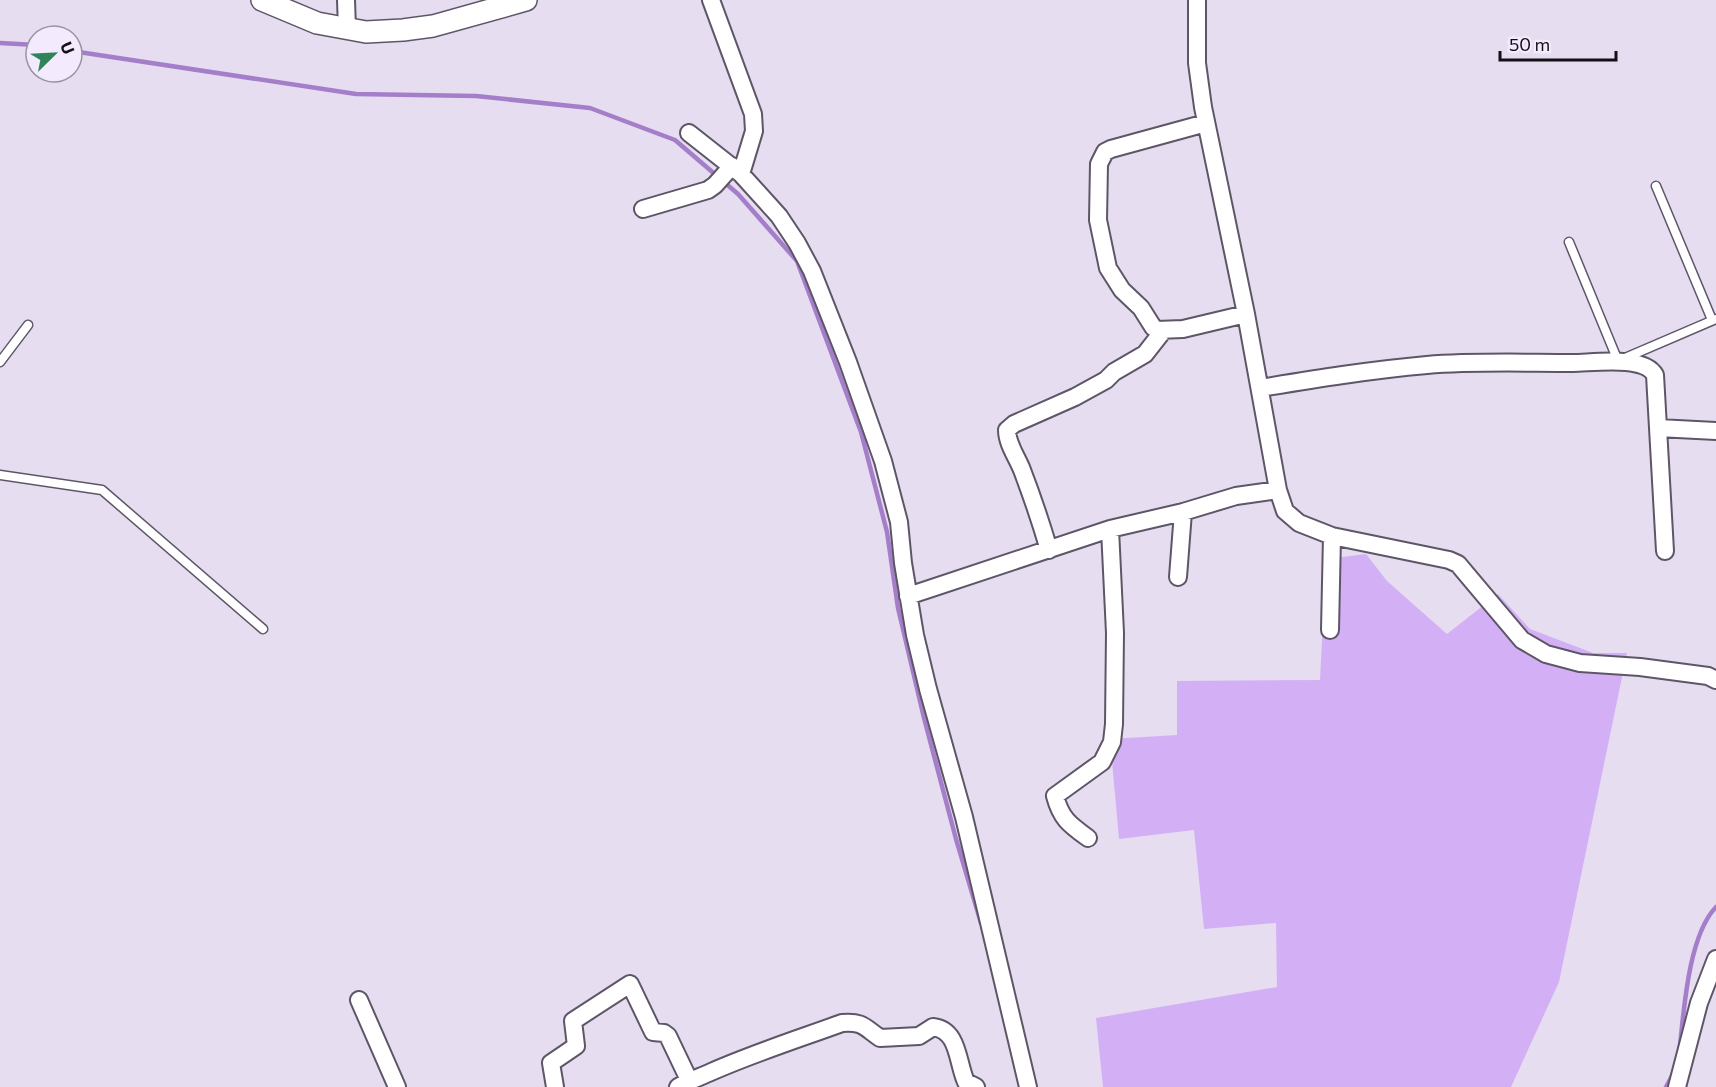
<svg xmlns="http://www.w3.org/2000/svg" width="1716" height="1087" viewBox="0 0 1716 1087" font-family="Commissioner,sans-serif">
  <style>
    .green { fill: #d3b0f6 }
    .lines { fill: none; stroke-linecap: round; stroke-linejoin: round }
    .stream { stroke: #a57eca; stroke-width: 4.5 }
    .service-casing { stroke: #5e5667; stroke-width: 11 }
    .minor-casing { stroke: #5e5667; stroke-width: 20 }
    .tertiary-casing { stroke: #5e5667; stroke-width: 24 }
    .service { stroke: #fff; stroke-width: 8 }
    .minor { stroke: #fff; stroke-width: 16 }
    .tertiary { stroke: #fff; stroke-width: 21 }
  </style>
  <rect width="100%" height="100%" fill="#e6ddf1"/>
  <path class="green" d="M1366,554l21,27 60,53 51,-40 32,35 63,24h34l-68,329 -48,105h-408l-7,-69 181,-31 -1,-64 -72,6 -10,-99 -75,9 -9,-100 67,-4v-54l143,-1 6,-121z"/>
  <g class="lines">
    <path class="stream" d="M0,43l36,2
      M72,51l284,43 120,2 114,12 85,32 63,54 59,67 64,171 26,100 11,76 26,110 32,121 25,84
      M1680,1046c4,-39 9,-111 36,-139
      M1666,1087l7,-13"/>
    <defs>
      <path id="service" d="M1656,186l56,134
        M1569,242l49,119 98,-42
        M0,362l28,-37
        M0,475l102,15 161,139"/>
      <path id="minor" d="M346,0l1,29
        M711,0l42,114 1,17 -13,43
        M1197,0v63l6,44 43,207 32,176 7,21 14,12 33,13 117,24 9,4 64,76 24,14 34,9 60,4 68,9 8,4
        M1206,123l-95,26 -6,3 -6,12 -1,56 10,48 14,22 19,18 12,19 4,3 26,-1 63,-15
        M689,133l52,41 38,42 18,27 15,28 36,91 35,99 16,61 4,41 12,72 13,54 36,128 64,270
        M643,209l65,-19 7,-5 17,-19
        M1260,388c55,-9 110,-18 167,-23 48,-4 97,-2 146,-2 19,0 71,-8 82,12l10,176
        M1658,428l58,3
        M1049,550c-8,-27 -17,-54 -27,-80 -5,-13 -15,-26 -15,-40l7,-6 61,-27 31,-17 8,-8 31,-18 18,-23
        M1178,577l5,-65
        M908,596l202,-67 73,-17 53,-16 42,-6
        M1330,630l2,-94
        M1088,838c-18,-13 -27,-19 -33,-42l47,-34 10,-20 2,-18 1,-91 -5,-104
        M359,1000l38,87
        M555,1087l-4,-24 25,-17 -3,-25 57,-37 23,48 11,1 4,3 21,44
        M678,1087c10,-6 22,-10 33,-15 43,-19 87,-33 131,-49 21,-2 23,5 38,15l39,-2 14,-9c26,3 24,35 33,55l10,5
        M1677,1087l22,-84 17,-44"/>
      <path id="tertiary" d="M262,0l55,23 49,9 37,-2 30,-4 93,-26"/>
    </defs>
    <use href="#service" class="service-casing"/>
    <use href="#minor" class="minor-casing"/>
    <use href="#tertiary" class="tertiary-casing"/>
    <use href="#service" class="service"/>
    <use href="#minor" class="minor"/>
    <use href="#tertiary" class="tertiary"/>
  </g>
  <g transform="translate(54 54) rotate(66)"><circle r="28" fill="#f4eafe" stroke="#9a92a1" stroke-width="1.5"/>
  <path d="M0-4.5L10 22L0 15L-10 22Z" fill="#2f8559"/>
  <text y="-9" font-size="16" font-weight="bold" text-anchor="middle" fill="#120f15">U</text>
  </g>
  <path d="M1500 51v9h116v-9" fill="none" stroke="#120f15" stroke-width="3"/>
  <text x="1509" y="51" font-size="18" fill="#120f15" stroke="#f4eafe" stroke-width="4.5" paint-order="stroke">50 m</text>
</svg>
